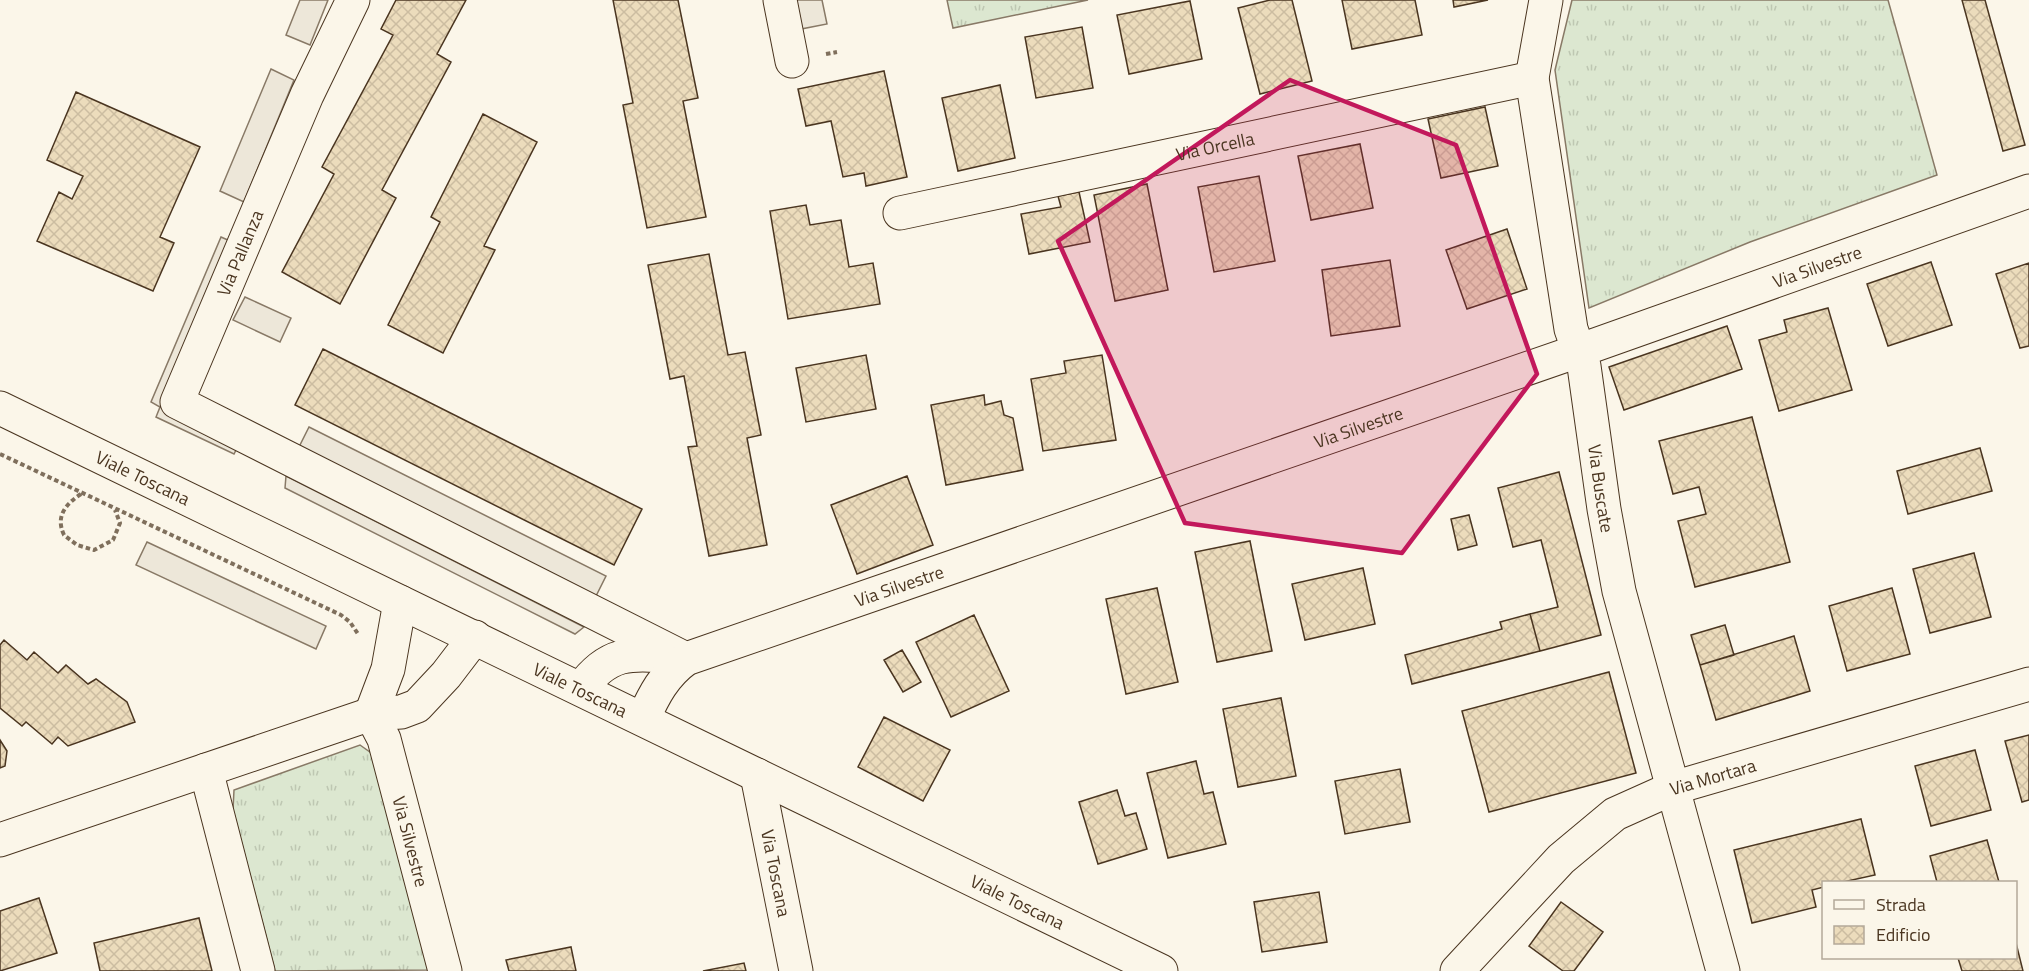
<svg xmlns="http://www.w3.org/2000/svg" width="2029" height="971" viewBox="0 0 2029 971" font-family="'Titillium Web',sans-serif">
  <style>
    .grass { fill: url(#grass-tufts); stroke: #887966; stroke-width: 1.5 }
    .parking { fill: #ede7d9; stroke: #887966; stroke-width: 1.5 }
    .building { fill: url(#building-cross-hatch); stroke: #4a3520; stroke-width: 1.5 }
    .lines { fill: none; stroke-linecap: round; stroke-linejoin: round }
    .minor-casing { stroke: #4a3520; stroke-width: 35 }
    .path { stroke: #7f6f5c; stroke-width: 4; stroke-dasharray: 4.5 3; stroke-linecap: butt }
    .minor { stroke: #fbf6e9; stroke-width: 33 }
    .marked { fill: #c2185b; fill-opacity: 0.2; stroke: #c2185b; stroke-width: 4.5; stroke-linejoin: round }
    .labels { text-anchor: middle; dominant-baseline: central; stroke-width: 4.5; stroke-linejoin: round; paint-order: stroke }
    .street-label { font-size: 18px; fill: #4a3520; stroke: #fbf6e9 }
  </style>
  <defs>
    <pattern id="grass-tufts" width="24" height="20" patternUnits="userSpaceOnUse" patternTransform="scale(1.5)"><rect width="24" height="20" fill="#dce7d0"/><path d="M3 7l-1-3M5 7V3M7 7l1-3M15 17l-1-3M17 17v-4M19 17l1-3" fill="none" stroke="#bec7b2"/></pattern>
    <pattern id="building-cross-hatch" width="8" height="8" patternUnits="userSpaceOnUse" patternTransform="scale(1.5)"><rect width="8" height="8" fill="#ecdcbc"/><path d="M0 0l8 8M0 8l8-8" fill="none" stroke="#ccbda1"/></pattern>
  </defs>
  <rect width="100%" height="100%" fill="#fbf6e9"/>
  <path class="grass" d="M947,0h141l-135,28z
    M1572,0h316l49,175 -187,67 -161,66 -34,-238z
    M360,745l14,10 54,215 -153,1 -42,-161 1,-20z"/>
  <path class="parking" d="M300,0h28l-18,45 -24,-10z
    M795,0h27l5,24 -26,5z
    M271,69l23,11 -50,122 -24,-11z
    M221,237l9,4 -70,166 79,37 -5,10 -78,-37 4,-10 -9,-5z
    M245,297l46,21 -11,24 -47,-22z
    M309,427l297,149 -12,24 -297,-149z
    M286,476l298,151 -9,7 -290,-146z
    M147,542l179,84 -10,23 -180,-84z"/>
  <path class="building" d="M396,0h70l-29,54 14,8 -69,128 14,8 -56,106 -58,-32 52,-98 -12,-7 71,-132 -12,-6z
    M613,0h65l20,98 -15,3 23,116 -59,11 -24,-123 10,-2z
    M1270,0h22l20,81 -52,13 -22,-86z
    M1342,0h73l7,35 -70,14z
    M1453,0h35l-34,7z
    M1962,0h23l40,145 -22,6z
    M1190,1l12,58 -73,15 -12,-59z
    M1082,27l11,61 -57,10 -11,-61z
    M884,71l23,106 -41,9 -2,-13 -21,4 -12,-56 -25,5 -8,-37z
    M1000,85l15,73 -57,13 -16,-73z
    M76,92l124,55 -40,90 14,6 -21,48 -116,-50 22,-49 13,7 11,-23 -36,-16z
    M1485,107l13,59 -57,12 -13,-59z
    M483,114l54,28 -53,104 11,4 -52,103 -55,-28 52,-103 -9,-5z
    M1360,144l13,64 -62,12 -13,-64z
    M1259,176l16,85 -61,11 -16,-85z
    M1147,184l21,106 -53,11 -21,-106z
    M1079,192l11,50 -61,12 -8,-40 40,-7 -3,-11z
    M806,205l4,20 31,-5 8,47 24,-4 7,41 -92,15 -18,-108z
    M1507,229l20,60 -60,20 -21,-59z
    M709,254l19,101 17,-3 16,83 -14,3 20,107 -58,11 -21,-109 9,-1 -13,-70 -14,3 -22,-114z
    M1390,260l10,66 -69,10 -9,-66z
    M1931,262l21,63 -64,21 -21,-62z
    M2029,263v83l-9,2 -24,-74z
    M1828,308l24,82 -73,21 -20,-71 28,-8 -3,-12z
    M1727,326l15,43 -118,41 -15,-43z
    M323,349l319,160 -28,56 -319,-160z
    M866,355l10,54 -70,13 -10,-54z
    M1102,355l14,85 -73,11 -12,-72 35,-6 -2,-12z
    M984,395l1,10 16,-4 3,14 9,3 10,52 -77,15 -15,-80z
    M1752,417l38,145 -95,25 -17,-66 28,-7 -7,-27 -26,7 -14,-53z
    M1980,448l12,43 -84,23 -11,-43z
    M1559,472l42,163 -61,16 -10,-37 28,-7 -17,-67 -28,7 -15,-59z
    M907,476l26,69 -76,29 -26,-69z
    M1469,515l8,30 -19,5 -7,-31z
    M1250,541l22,110 -55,11 -22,-110z
    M1974,553l17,64 -61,16 -17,-64z
    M1363,568l12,56 -70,16 -13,-56z
    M1157,588l21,94 -52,12 -20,-95z
    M1892,588l18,66 -63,17 -18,-65z
    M1530,614l10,37 -128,33 -7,-29 97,-26 -2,-7z
    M974,615l35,76 -58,26 -35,-75z
    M1725,625l9,30 -34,10 -9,-30z
    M1794,636l16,55 -94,29 -16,-55z
    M4,640l23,20 7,-8 24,21 8,-8 22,19 8,-5 31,23 8,20 -67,24 -10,-9 -6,7 -26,-22 -4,4 -22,-18v-63z
    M902,650l19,32 -18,10 -19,-32z
    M1609,672l27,101 -147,39 -27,-101z
    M1281,698l15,78 -58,11 -15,-78z
    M884,717l66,33 -27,51 -65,-34z
    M2029,735v65l-7,2 -17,-61z
    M0,740l7,11 -2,15 -5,2z
    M1975,750l16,60 -60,16 -16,-60z
    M1196,761l8,33 9,-2 13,52 -58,14 -21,-85z
    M1400,769l10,53 -65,12 -10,-53z
    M1117,790l8,26 11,-3 11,36 -49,15 -19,-62z
    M1861,819l14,56 -32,7h-19v5l-12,3 4,17 -64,16 -18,-73z
    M1987,840l12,42h-62l-7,-26z
    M1319,892l8,50 -65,10 -8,-50z
    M39,898l18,55 -57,18v-60z
    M1561,902l42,30 -29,39h-11l-34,-25z
    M199,918l13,53h-112l-6,-28z
    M2016,943l7,28h-61l-4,-13h58z
    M571,947l5,24h-67l-3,-11z
    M744,963l2,8h-43z"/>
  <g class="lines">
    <defs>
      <g id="minor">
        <path d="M353,0l-46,95 -130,307 509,257"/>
        <path d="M780,0l12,61"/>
        <path id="s1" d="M1546,0l-14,78 39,251 13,37 20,143 15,82 104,380"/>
        <path id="s2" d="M900,213l632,-135"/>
        <path id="s3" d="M0,408l1161,563"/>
        <path d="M581,689c26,-37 50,-37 92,-32"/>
        <path id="s4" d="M371,714l13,25 61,232"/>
        <path d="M371,714l17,-45 12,-67"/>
        <path id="s5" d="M643,719c11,-24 21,-44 43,-60l892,-308 451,-160"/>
        <path d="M206,770l52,201"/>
        <path id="s6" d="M757,775l39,196"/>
        <path d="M0,840l371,-126 30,-2 16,-6 29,-31 29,-38"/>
        <path id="s7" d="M1457,971l104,-112 54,-45 58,-26 356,-104"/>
      </g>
    </defs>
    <use href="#minor" class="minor-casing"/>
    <path class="path" d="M826,54l11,-2
      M0,454l341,161 9,7 8,12
      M81,494c-15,10 -26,22 -17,41l13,10 17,5 19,-10 7,-17 -5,-13"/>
    <use href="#minor" class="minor"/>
  </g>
  <path class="marked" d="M1290,80l166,65 81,229 -135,179 -217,-30 -127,-282z"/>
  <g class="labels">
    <g class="street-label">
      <text stroke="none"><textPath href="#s2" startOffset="322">Via Orcella</textPath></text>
      <text transform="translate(240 253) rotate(-67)">Via Pallanza</text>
      <text stroke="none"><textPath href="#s5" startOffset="1272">Via Silvestre</textPath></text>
      <text stroke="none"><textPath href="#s5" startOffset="786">Via Silvestre</textPath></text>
      <text stroke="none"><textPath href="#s3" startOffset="159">Viale Toscana</textPath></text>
      <text stroke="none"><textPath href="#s1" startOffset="496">Via Buscate</textPath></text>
      <text stroke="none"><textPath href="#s5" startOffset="300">Via Silvestre</textPath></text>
      <text stroke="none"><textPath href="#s3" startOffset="645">Viale Toscana</textPath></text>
      <text stroke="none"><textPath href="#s7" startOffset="328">Via Mortara</textPath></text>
      <text stroke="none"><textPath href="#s4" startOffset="134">Via Silvestre</textPath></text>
      <text stroke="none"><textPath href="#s6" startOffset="100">Via Toscana</textPath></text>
      <text stroke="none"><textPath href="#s3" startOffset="1131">Viale Toscana</textPath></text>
    </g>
  </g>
  <rect x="1822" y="881" width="195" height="78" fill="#fbf6e9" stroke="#b4a999" stroke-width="1.5"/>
  <rect x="1834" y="900" width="30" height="9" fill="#fbf6e9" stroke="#b4a999" stroke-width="1.5"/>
  <text x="1876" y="911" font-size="18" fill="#4a3520">Strada</text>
  <rect x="1834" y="926" width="30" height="18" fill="url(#building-cross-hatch)" stroke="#b4a999" stroke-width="1.5"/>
  <text x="1876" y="941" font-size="18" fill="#4a3520">Edificio</text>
</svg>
